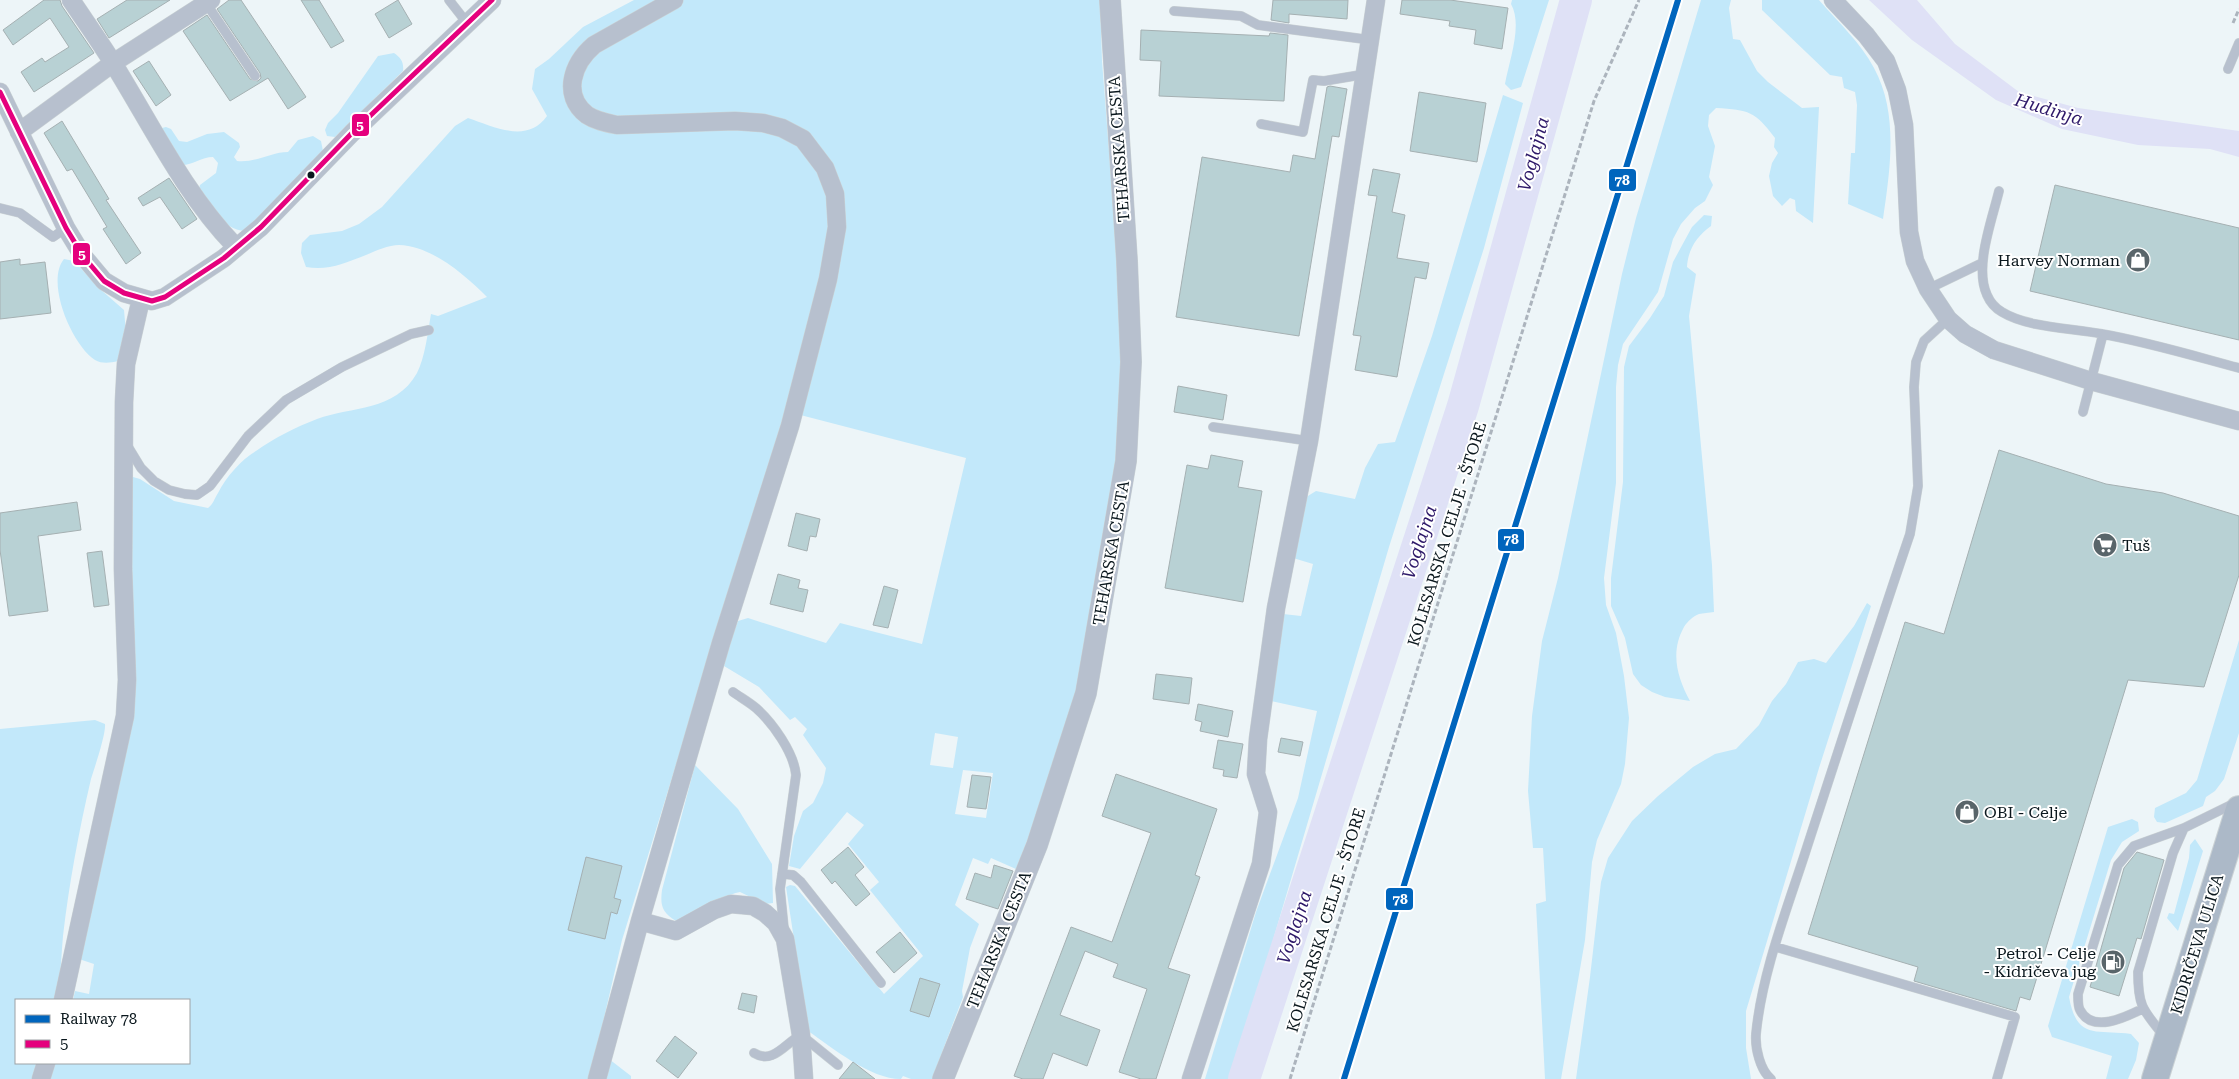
<svg xmlns="http://www.w3.org/2000/svg" width="2239" height="1079" viewBox="0 0 2239 1079" font-family="'Roboto Serif',serif">
  <style>
    .green { fill: #c2e8fa; fill-rule: evenodd }
    .water { fill: #dfe1f6 }
    .lines { fill: none; stroke-linecap: round; stroke-linejoin: round }
    .river { stroke: #dfe1f6; stroke-width: 32 }
    .building { fill: #b8d1d4; stroke: #a5b0b2 }
    .service-casing { stroke: #cad1d4; stroke-width: 10 }
    .minor-casing { stroke: #cad1d4; stroke-width: 19 }
    .tertiary-casing { stroke: #cad1d4; stroke-width: 22 }
    .primary-casing { stroke: #cad1d4; stroke-width: 28 }
    .path { stroke: #acb4bd; stroke-width: 3; stroke-dasharray: 5 2.5; stroke-linecap: butt }
    .service { stroke: #b7c0ce; stroke-width: 9 }
    .minor { stroke: #b7c0ce; stroke-width: 18 }
    .tertiary { stroke: #b7c0ce; stroke-width: 21 }
    .primary { stroke: #acb9c8; stroke-width: 26 }
    .bus-1-casing { stroke: #fff; stroke-width: 9 }
    .bus-1 { stroke: #e5007d; stroke-width: 5 }
    .rail-1-casing { stroke: #fff; stroke-width: 10 }
    .rail-1 { stroke: #0065bd; stroke-width: 6 }
    .bus-dot { fill: #0a171d; stroke: #fff; stroke-width: 2 }
    .labels { text-anchor: middle; dominant-baseline: central; stroke-width: 4; stroke-linejoin: round; paint-order: stroke }
    .street-label { font-size: 16px; fill: #0a171d; stroke: #fff }
    .poi-label { font-size: 16px; fill: #0a171d; stroke: #fff; text-anchor: end }
    .water-label { font-size: 18px; font-style: italic; fill: #2e1969; stroke: #fff }
    .line-badge { stroke: #fff; stroke-width: 2 }
    .badge-label { font-size: 14px; text-anchor: middle; font-weight: bold; fill: #fff }
  </style>
  <rect width="100%" height="100%" fill="#edf5f8"/>
  <path class="green" d="M634,0h466l2,61 16,206 3,106 -5,93 -39,223 -33,109 -28,71 -25,-11 -3,6 -15,-6 -18,47 24,19 -9,24 -8,43 1,6 -31,82h-21l-8,-3 -2,3c-31,0 -68,-31 -93,-48l-22,-144 4,-2 5,1 89,108 39,-38 -53,-66 9,-8 -31,-38 16,-19 -17,-13 -47,57 -11,-3 5,-30 9,-25 10,-8 10,-20 3,-15 -23,-33 4,-6 -12,-12 -5,3 -31,-33 -35,-21 5,-22 9,-23 10,-3 78,25 14,-20 82,21 44,-186 -181,-47 -163,529 -32,139h-540l5,-16h134v-63h-116l2,-9 14,3 5,-30 -15,-5 40,-190 10,-201 1,-88 3,-3 7,2 34,22 34,7c6,-5 6,-9 10,-15 8,-16 23,-33 38,-42 18,-13 40,-24 61,-32 35,-13 78,-7 100,-46 8,-15 11,-42 14,-59l7,2 49,-19c-22,-22 -55,-51 -88,-52 -10,0 -24,6 -33,10 -21,8 -38,16 -60,12l-5,-14 1,-10 8,-8 32,-4 17,-7 23,-17 73,-81 13,-8c27,9 59,26 79,-2l-15,-27 3,-20 14,-10 34,-32zM935,733l23,4 -5,31 -23,-3zM963,770l30,3 -7,45 -31,-4z
    M1512,0h37l-28,87 -10,3 -6,-6c4,-23 18,-59 6,-80z
    M1701,0h30l-2,8 4,31 7,1 17,31 11,11 34,26 17,-1 -6,116 -17,-12 -1,-11 -5,-2 -8,8 -9,-10 -4,-20 3,-13 6,-10 -4,-6 1,-9c-20,-27 -26,-28 -59,-30l-7,7 -1,11 7,20 -6,31 4,8 -8,16 -10,7 -14,16 -8,15 -15,53 -35,52 -5,21 -2,22v96l-12,95 2,27 10,28 8,43 5,42 -4,46 -4,20 -24,56 -5,22 -7,78 -24,139h-16l-9,-175 10,-3 -3,-53h-10l-5,-57 4,-75 10,-75 16,-63 64,-304 14,-56z
    M1762,0h57c19,22 42,43 55,68 25,46 16,102 9,151l-35,-15 3,-51h4l2,-48 -2,-13 -11,-4 -2,-11 -12,-2 -68,-65z
    M394,53c7,5 10,9 9,18l-68,66 -8,-1 -2,-6 3,-7 10,-10 40,-57z
    M1503,95l20,8 -39,145 -95,299 -157,532h-27l51,-167 42,-114 19,-87 -46,-10 12,-87 18,2 12,-52 -20,-6 10,-59 13,-8 39,8 10,-31 13,-24 17,-2 37,-106z
    M166,127l5,2 8,12 8,1 20,-8 17,-2 15,11 1,4 -6,10 3,4c19,2 34,-9 51,-9l10,-12 15,-4 8,5 2,10 -66,72 -12,8c-23,-2 -34,-23 -47,-39l2,-7 16,-12 2,-10 -5,-6c-12,0 -21,9 -33,8l-19,-34 1,-3z
    M1704,215l8,1 -1,10c-14,10 -23,23 -24,41l9,7 -7,42 23,249 2,47c-5,1 -11,1 -15,2 -6,2 -12,8 -15,13 -14,25 -7,50 6,74l-25,-4 -13,-5 -11,-7 -8,-11 -8,-36 -14,-32v-28l12,-96 1,-115 5,-21 21,-28 14,-22 9,-34 19,-35z
    M64,259l10,2 26,28 24,21 2,23 -8,28c-8,2 -16,3 -23,-1 -23,-15 -50,-78 -31,-101z
    M1867,603l4,3 -52,162 -73,243v37l5,31h-175l14,-102 11,-95 7,-24 24,-37 26,-25 35,-29 22,-13 21,-5 23,-24 13,-24 14,-17 12,-22 16,-3 12,4 28,-37z
    M2239,640v93l-15,46 -9,12 -9,6 -3,9 -38,17 -8,-1 -3,-5 1,-9 31,-15 11,-13z
    M95,720l10,4c1,10 -10,42 -14,55 -12,51 -22,105 -28,157 -2,22 -2,43 -7,64h-40v63h23l-5,16h-34v-350z
    M695,765l43,44 34,55 1,39 -8,1 -25,-12c-24,5 -41,24 -64,29 -14,-9 -16,-15 -14,-31z
    M2132,819l6,3 1,9 -17,11 -11,18 -42,137c8,44 28,32 62,37l8,9 -3,17 -8,19h-22l6,-23 -60,-19 -4,-11 60,-199z
    M2195,839l8,12 -25,80 -11,-13 2,-5 5,1 15,-56 1,-13z
    M609,1059l22,17v3h-27z"/>
  <path class="water" d="M1869,0h48l38,44 64,48 59,16 161,23v26l-29,-8 -72,-4 -76,-16 -66,-29 -84,-60z"/>
  <g class="lines">
    <path class="river" d="M1244,1079l219,-673 113,-406"/>
  </g>
  <path class="building" d="M44,0h16l2,6 32,47 -60,39 -13,-20 21,-14 3,4 24,-15 -19,-29 -37,27 -10,-15z
    M127,0h43l-61,38 -12,-19z
    M229,0h12l65,97 -18,12 -20,-31 -38,23 -47,-70 24,-16 43,64 8,2 3,-3 -1,-5 -43,-64z
    M301,0h18l25,41 -13,7z
    M398,0l14,24 -23,14 -14,-24z
    M1273,0h75l-1,19 -58,-5v9l-18,-3z
    M1402,0h48l58,8 -6,41 -28,-5 2,-14 -27,-4 1,-5 -50,-7z
    M1141,30l128,6 1,-3 18,2 -4,66 -125,-5 2,-35 -21,-1z
    M149,61l22,34 -15,11 -23,-35z
    M1330,86l17,3 -8,48 -7,-1 -33,200 -123,-19 26,-160 88,15 3,-17 22,4 12,-72z
    M1419,92l67,11 -9,59 -67,-11z
    M62,121l47,78 -3,1 35,53 -15,11 -23,-35 4,-2 -35,-58 -5,2 -23,-38z
    M1373,169l27,5 -8,38 13,3 -8,43 32,5 -3,16 -11,-2 -18,100 -42,-7 6,-34 -8,-1 24,-139 -9,-1z
    M169,178l28,41 -15,10 -22,-32 -17,9 -5,-8z
    M2055,185l184,43v112l-209,-49z
    M20,259v6l25,-3 6,51 -51,6v-57z
    M1178,386l49,9 -4,25 -49,-8z
    M1999,450l107,34 57,9 76,23v59l-35,112 -76,-7 -98,320 -10,-3 -4,14 -102,-30 4,-14 -110,-33 97,-312 39,12z
    M1211,455l32,6 -5,26 24,4 -19,111 -78,-14 22,-123 21,4z
    M77,502l4,28 -43,6 10,75 -39,5 -9,-66v-37z
    M796,513l24,6 -4,18 -6,-1 -3,15 -19,-5z
    M102,551l7,54 -15,2 -7,-54z
    M778,574l22,6 -2,8 10,2 -5,22 -33,-8z
    M884,586l14,4 -10,38 -15,-3z
    M1156,674l36,4 -3,26 -36,-5z
    M1198,704l35,7 -5,26 -28,-6 2,-9 -7,-2z
    M1281,738l22,4 -3,14 -22,-4z
    M1218,740l25,4 -6,34 -14,-2 1,-6 -11,-2z
    M1116,774l101,35 -22,66 5,2 -32,91 22,7 -34,104h-15l-22,-7 28,-83 -34,-12 5,-13 -33,-13 -25,64 40,15 -13,36 -34,-13 -10,26h-20l-9,-3 57,-149 41,15 39,-109 -49,-17z
    M972,775l19,2 -5,32 -19,-2z
    M848,847l16,20 -9,8 15,19 -14,12 -21,-25 -3,3 -11,-14z
    M2137,852l27,8 -23,79 -4,-1 -18,58 -29,-9 34,-119z
    M586,857l36,9 -8,32 7,2 -4,14 -6,-2 -6,27 -37,-9z
    M994,865l19,6 -15,38 -32,-10 9,-26 16,5z
    M900,932l17,21 -23,20 -18,-21z
    M920,978l20,6 -11,33 -19,-6z
    M742,993l15,3 -3,17 -16,-4z
    M675,1036l22,17 -19,25 -22,-17z
    M853,1062l22,17h-36z"/>
  <g class="lines">
    <defs>
      <path id="service" d="M449,0l18,23
        M206,3l49,73
        M1174,11l67,5 17,9 113,15
        M2228,69l11,-26
        M1261,124l42,8 10,-52 11,1 42,-7
        M1999,191c-7,29 -25,76 -12,104 3,7 8,13 15,17 26,16 70,16 100,22 46,8 92,22 137,34
        M0,208l20,5 33,24 13,-9
        M1928,289l54,-26
        M2083,412l20,-78
        M1213,427l96,14
        M127,445l14,23 13,13 15,9 16,4 12,1 13,-9 38,-50 38,-36 56,-33 69,-33 18,-4
        M733,692c7,5 16,10 23,16 17,15 38,45 40,67l-16,114 4,40
        M782,874l11,1 8,7 80,101
        M1776,947l239,70 -18,62
        M2142,1009c-16,8 -50,25 -62,1 -2,-3 -2,-11 -2,-16l40,-129 16,-19 50,-18
        M2164,1036c-21,-26 -26,-29 -26,-64l35,-119 11,-25 53,-26
        M754,1053c19,12 31,-10 47,-18l37,30
        M1771,1079c-11,-9 -16,-31 -15,-45 6,-63 33,-130 52,-190 34,-104 67,-207 102,-310l8,-48 -4,-99 2,-25 8,-21 24,-22"/>
      <path id="minor" d="M71,0c14,21 29,42 42,63 39,63 71,130 122,183
        M1833,0l33,35 20,26 11,29 7,35 5,107 6,29 13,28 20,30 17,15 29,16 97,31 148,40
        M0,92l66,136 17,28 21,25 20,12 28,8 13,-4 59,-39 37,-31 91,-94 140,-133
        M19,132l94,-69 98,-63
        M640,921l36,10 38,-21 17,-6 22,2 12,7 11,10 9,16 16,96 3,44
        M63,1000l62,-284 2,-36 -4,-111 1,-167 2,-38 15,-65
        M41,1079l5,-16
        M597,1079l43,-158 81,-278 69,-217 38,-147 9,-52 -2,-33 -10,-26 -22,-29 -21,-11 -19,-5 -28,-2 -118,4c-10,-2 -21,-4 -30,-10 -26,-20 -14,-52 7,-70l80,-45
        M1191,1079l70,-215 7,-52 -12,-38 2,-35 18,-131 33,-167 67,-441"/>
      <path id="tertiary" d="M943,1079l94,-234 49,-152 40,-232 5,-99 -4,-101 -17,-261"/>
      <path id="primary" d="M2155,1079l84,-270"/>
    </defs>
    <use href="#service" class="service-casing"/>
    <use href="#minor" class="minor-casing"/>
    <use href="#tertiary" class="tertiary-casing"/>
    <use href="#primary" class="primary-casing"/>
    <path class="path" d="M2233,23l6,-14
      M1290,1079l304,-978 45,-101"/>
    <use href="#service" class="service"/>
    <use href="#minor" class="minor"/>
    <use href="#tertiary" class="tertiary"/>
    <use href="#primary" class="primary"/>
    <defs>
      <path id="bus-1" d="M0,92l66,136 17,28 21,25 20,12 28,8 13,-4 59,-39 37,-31 91,-94 140,-133"/>
    </defs>
    <use href="#bus-1" class="bus-1-casing"/>
    <use href="#bus-1" class="bus-1"/>
    <defs>
      <path id="rail-1" d="M1344,1079l334,-1079"/>
    </defs>
    <use href="#rail-1" class="rail-1-casing"/>
    <use href="#rail-1" class="rail-1"/>
  </g>
  <defs>
    <symbol id="shop-disc" viewBox="-11 -11 22 22"><circle r="9.5" fill="#59656a" stroke="#fff"/><path d="M-5-2.5h2.3a2.7 3.5 0 0 1 5.4 0H5L5.5 6h-11ZM-1.5-2.5h3a1.5 2.3 0 0 0-3 0Z" fill="#fff"/></symbol>
    <symbol id="supermarket-disc" viewBox="-11 -11 22 22"><circle r="9.5" fill="#59656a" stroke="#fff"/><path d="M-6-5.5h2.5l.6 2H6L4.5 2H-2.5L-4.4-4H-6ZM-1.5 3.2a1.3 1.3 0 1 0 .1 0ZM3 3.2a1.3 1.3 0 1 0 .1 0Z" fill="#fff"/></symbol>
    <symbol id="fuel-disc" viewBox="-11 -11 22 22"><circle r="9.5" fill="#59656a" stroke="#fff"/><path d="M-5.5-6h7V0h2V4h1.3V-2.5L3-4.5l.8-.8L6-3V5H2.5V1h-1V6h-7ZM-4.2-4.7v3.2H.2V-4.7Z" fill="#fff"/></symbol>
  </defs>
  <g fill-rule="evenodd">
    <use href="#shop-disc" x="2124" y="246" width="28" height="28"/>
    <use href="#supermarket-disc" x="2091" y="531" width="28" height="28"/>
    <use href="#shop-disc" x="1953" y="798" width="28" height="28"/>
    <use href="#fuel-disc" x="2099" y="948" width="28" height="28"/>
  </g>
  <circle class="bus-dot" cx="311" cy="175" r="4.5"/>
  <g class="labels">
    <g class="street-label">
      <text transform="translate(1119 149) rotate(-94)">TEHARSKA CESTA</text>
      <text transform="translate(1447 534) rotate(-73)">KOLESARSKA CELJE - ŠTORE</text>
      <text transform="translate(1111 553) rotate(-80)">TEHARSKA CESTA</text>
      <text transform="translate(1326 920) rotate(-73)">KOLESARSKA CELJE - ŠTORE</text>
      <text transform="translate(999 940) rotate(-68)">TEHARSKA CESTA</text>
      <text transform="translate(2197 944) rotate(-73)">KIDRIČEVA ULICA</text>
    </g>
    <g class="poi-label">
      <text x="2120" y="260">Harvey Norman</text>
      <text x="2122" y="545" text-anchor="start">Tuš</text>
      <text x="1984" y="812" text-anchor="start">OBI - Celje</text>
      <text x="2096" y="953">Petrol - Celje<tspan x="2096" dy="18">- Kidričeva jug</tspan></text>
    </g>
    <g class="water-label">
      <text transform="translate(2049 109) rotate(17)">Hudinja</text>
      <text transform="translate(1533 154) rotate(-75)">Voglajna</text>
      <text transform="translate(1419 542) rotate(-72)">Voglajna</text>
      <text transform="translate(1294 927) rotate(-72)">Voglajna</text>
    </g>
  </g>
  <g class="line-badge">
    <rect x="351" y="113" width="19" height="24" rx="5" fill="#e5007d"/>
    <rect x="1608" y="168" width="29" height="24" rx="5" fill="#0065bd"/>
    <rect x="72" y="242" width="19" height="24" rx="5" fill="#e5007d"/>
    <rect x="1497" y="528" width="28" height="24" rx="5" fill="#0065bd"/>
    <rect x="1385" y="887" width="29" height="24" rx="5" fill="#0065bd"/>
  </g>
  <g class="badge-label">
    <text x="360" y="130">5</text>
    <text x="1622" y="185">78</text>
    <text x="82" y="259">5</text>
    <text x="1511" y="544">78</text>
    <text x="1400" y="904">78</text>
  </g>
  <rect x="15" y="999" width="175" height="65" fill="#ffffff" stroke="#9da2a5"/>
  <rect x="25" y="1015" width="25" height="8" fill="#0065bd" stroke="#9da2a5"/>
  <text x="60" y="1024" font-size="15" fill="#0a171d">Railway 78</text>
  <rect x="25" y="1040" width="25" height="8" fill="#e5007d" stroke="#9da2a5"/>
  <text x="60" y="1049" font-size="15" fill="#0a171d">5</text>
</svg>
